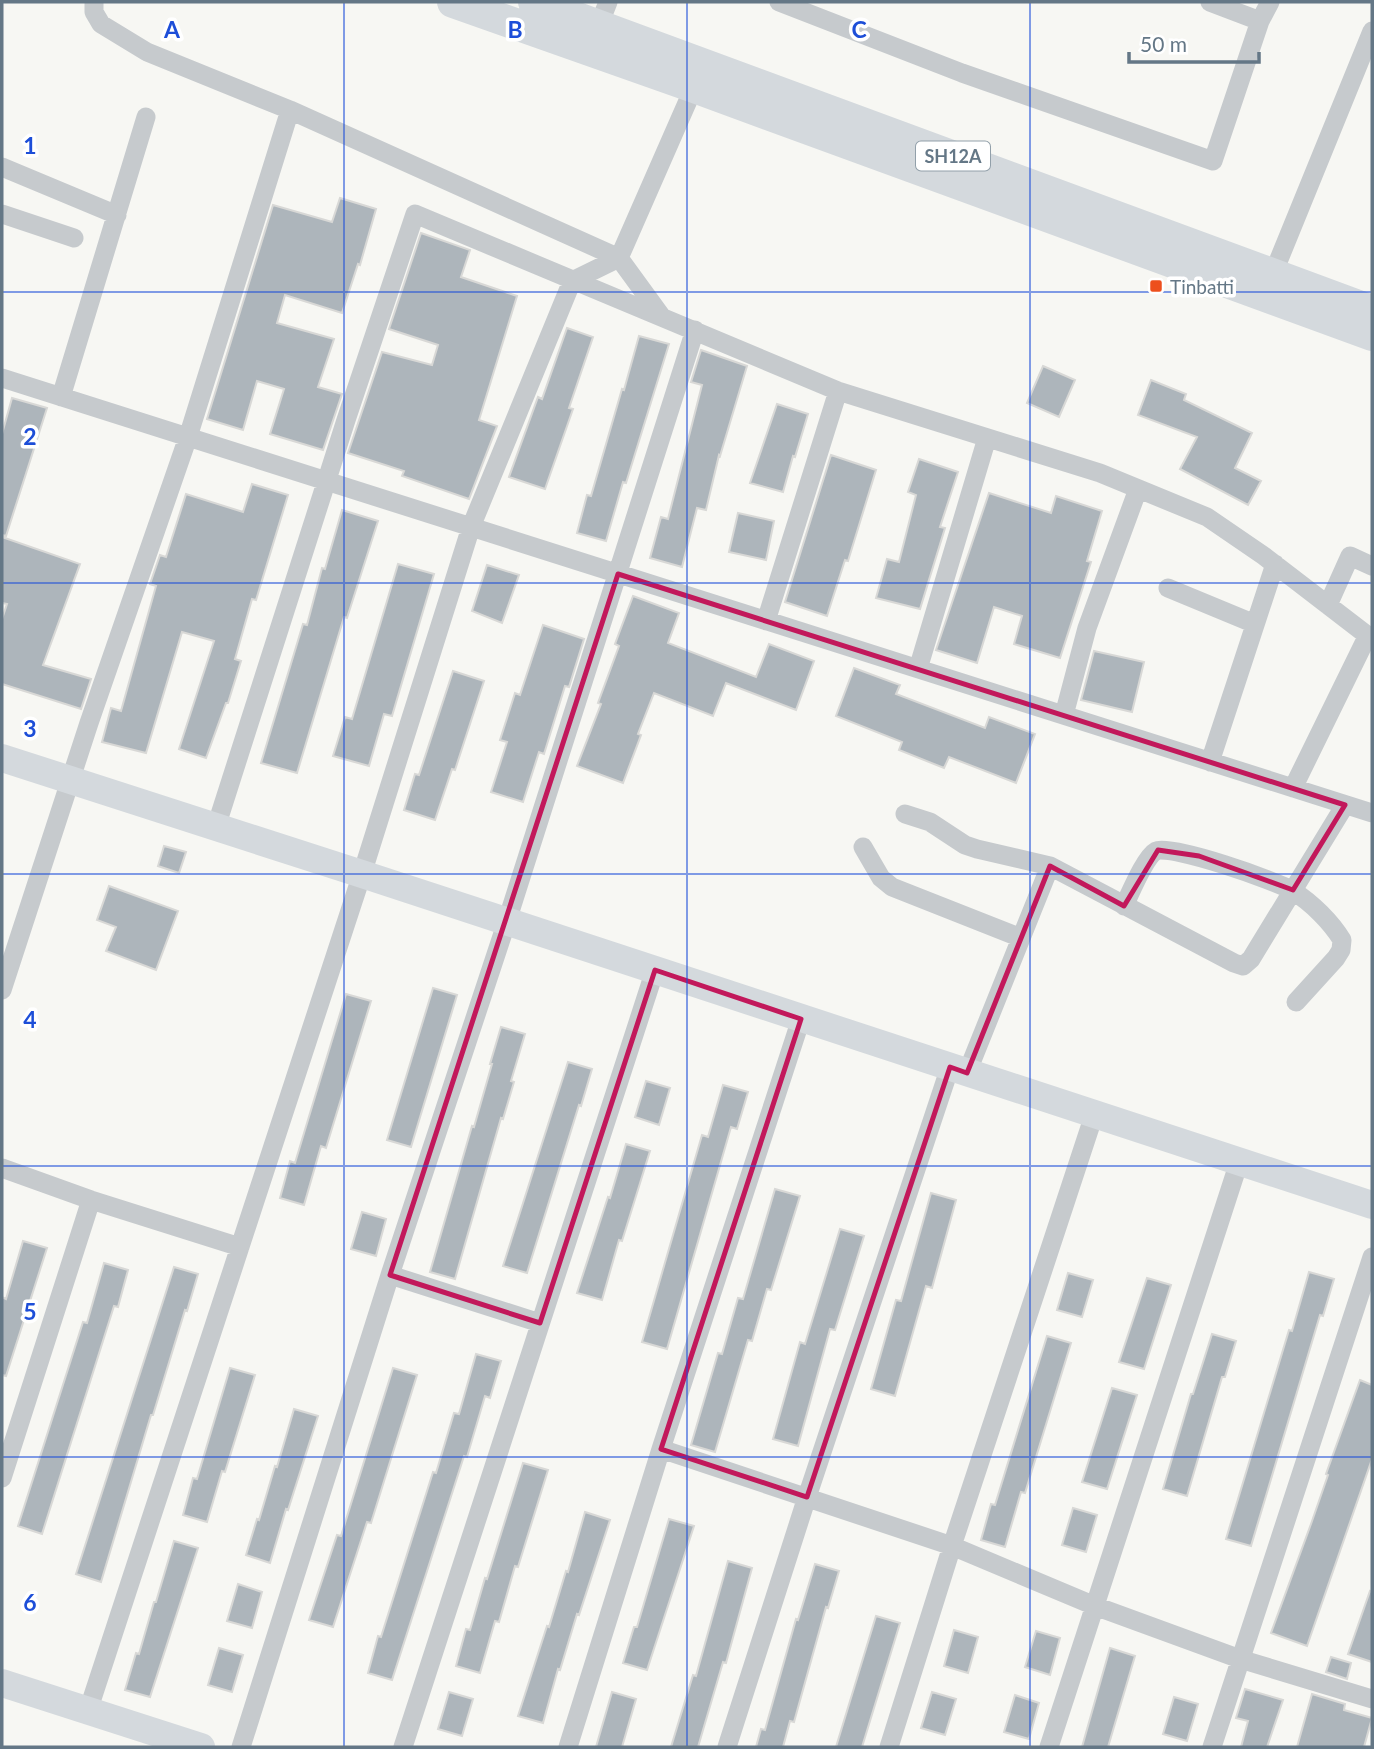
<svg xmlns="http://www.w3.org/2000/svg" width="1374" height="1749" viewBox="0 0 1374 1749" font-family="Lato,sans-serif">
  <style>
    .building { fill: #adb5bb; stroke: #d8d8d6; stroke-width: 2 }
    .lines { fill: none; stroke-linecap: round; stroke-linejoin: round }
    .street { stroke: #c6cacd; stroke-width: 19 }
    .secondary { stroke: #d4d9dd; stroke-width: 28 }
    .primary { stroke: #d4d9dd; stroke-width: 32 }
    .marked { fill: none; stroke: #c2185b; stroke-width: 5; stroke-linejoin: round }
    .grid { fill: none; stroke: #1d4ed8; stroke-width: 2; stroke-opacity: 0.55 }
    .poi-dot { fill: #ed4f1d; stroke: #fff; stroke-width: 2.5 }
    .labels { text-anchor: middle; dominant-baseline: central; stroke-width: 7; stroke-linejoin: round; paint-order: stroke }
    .shield { fill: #fff; stroke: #92a0aa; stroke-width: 2 }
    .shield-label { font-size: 18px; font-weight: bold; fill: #647786 }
    .poi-label { font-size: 19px; fill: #647786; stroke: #fff; text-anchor: start }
    .grid-label { font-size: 23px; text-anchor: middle; font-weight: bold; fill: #1d4ed8; stroke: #fff; stroke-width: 7; stroke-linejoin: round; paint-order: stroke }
  </style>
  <rect width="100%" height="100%" fill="#f7f7f3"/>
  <path class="building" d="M340,198l36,11 -16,56 -2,-1 -16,49 -57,-18 -8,28 57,16 -16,48 24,7 -19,56 -53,-16 14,-45 -27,-8 -14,49 -36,-11 66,-214 59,17z
    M421,233l49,17 -9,27 56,19 -38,124 18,6 -28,73 -67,-23 2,-5 -56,-18 34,-101 50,13 6,-20 -49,-16z
    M567,328l26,9 -24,71 4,1 -28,80 -36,-12 29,-80 4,2z
    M639,336l30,8 -43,139 -3,-1 -17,59 -29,-8 10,-38 4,1 31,-107 2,1z
    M701,350l46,16 -27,90 -1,-1 -13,55 -9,-2 -15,59 -32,-9 11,-41 7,2 34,-134 -11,-3z
    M1043,366l32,14 -16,37 -32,-14z
    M1151,380l35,14 -2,6 68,33 -17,35 26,13 -13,24 -68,-36 17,-32 -59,-22z
    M12,398l35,10 -41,128 -4,-1v-101z
    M777,404l31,10 -13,43 -2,-1 -10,36 -33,-9z
    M831,455l45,15 -28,91 -3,-1 -18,56 -42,-14z
    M919,459l39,13 -18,55 5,1 -25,81 -44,-11 11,-39 12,3 17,-67 -8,-3z
    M252,484l36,11 -32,105 -4,-1 -17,60 6,2 -13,42h-2l-20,55 -27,-9 35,-108 -32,-9 -36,121 -44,-11 9,-34 10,3 35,-125 -6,-2 10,-29 6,2 20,-63 57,18z
    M989,493l62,20 5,-17 46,15 -15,50 4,1 -31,96 -46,-14 8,-28 -28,-9 -17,56 -41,-13z
    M342,510l36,11 -31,97 -3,-1 -47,156 -36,-10 42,-139 4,1 15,-57 3,1z
    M738,513l36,8 -8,39 -37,-8z
    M2,537l78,27 -37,101 48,14 -10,30 -79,-25v-65l5,-15 -5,-1z
    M398,564l36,10 -42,142 -8,-2 -15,52 -36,-10 12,-39 7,2z
    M487,565l32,10 -17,48 -30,-12z
    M633,596l46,17 -11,30 88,34 13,-33 45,17 -18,49 -70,-27 -13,33 -59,-23 -16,41 3,1 -18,48 -46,-17 24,-62 -3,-1 21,-57 -4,-2z
    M543,625l41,14 -15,48 -4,-1 -21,68 -5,-2 -16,50 -32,-10 16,-50 -7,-2 15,-47 5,2z
    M1094,651l50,11 -12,50 -51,-12z
    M854,668l46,17 -4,9 89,34 4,-11 46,17 -19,49 -67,-26 -5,11 -45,-18 3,-8 -66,-26z
    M453,671l31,10 -29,89 -3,-1 -17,51 -31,-10 11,-36 4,1z
    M164,846l22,6 -7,21 -21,-7z
    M109,886l69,25 -22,59 -50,-19 10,-24 -19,-7z
    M433,988l24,7 -46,152 -24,-7z
    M346,994l25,7 -45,147 -5,-2 -17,59 -24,-7 10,-37 5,2z
    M501,1027l24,7 -14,47 3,1 -11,37 -2,-1 -46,161 -25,-7 42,-146 2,1 18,-63h-2z
    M568,1062l24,7 -11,37 -2,-1 -52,168 -24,-7z
    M646,1081l24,7 -11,37 -24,-8z
    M723,1085l25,7 -11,37 -6,-2 -64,222 -25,-7 60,-207 6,2z
    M626,1144l24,7 -28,90 -3,-1 -17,60 -25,-7 31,-96 2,1z
    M775,1189l25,7 -29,94 -4,-1 -15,52 -4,-1 -33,112 -24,-7 27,-92 4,1 16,-56 5,1z
    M931,1193l25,7 -24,88 -6,-2 -31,110 -24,-7 25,-89 5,1z
    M362,1212l24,7 -10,37 -25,-7z
    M840,1229l24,7 -29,94 -5,-1 -32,117 -25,-7 27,-97 5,2z
    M23,1241l24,7 -41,128 -4,-1v-78l4,2z
    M104,1263l24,7 -10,37 -4,-1 -72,228 -24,-8 65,-204 4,1z
    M174,1267l24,7 -11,37 -2,-1 -32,105h-2l-50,167 -25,-8z
    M1309,1272l25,7 -11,37 -3,-1 -69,231 -25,-7 63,-209 3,1z
    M1068,1273l25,7 -11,37 -25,-7z
    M1147,1278l24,7 -27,84 -25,-7z
    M1212,1334l24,7 -11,36h-3l-35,119 -24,-7 28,-95h2z
    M1047,1336l24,7 -46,150 -4,-1 -16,55 -24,-7 10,-36 4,1z
    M476,1354l25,7 -11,37 -5,-2 -18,61 -3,-1 -72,224 -24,-7 10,-37 3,1 52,-165 3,1 18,-60 5,1z
    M230,1368l25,7 -30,97 -3,-1 -15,51 -24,-7 10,-37 4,1z
    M393,1368l24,7 -46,148 -4,-1 -34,105 -24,-7 28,-85 4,1z
    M1360,1380l12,5v74l-65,187 -36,-13 40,-109 17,-49 -2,-1z
    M1112,1388l25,7 -30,94 -25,-7z
    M294,1409l24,7 -30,94 -2,-1 -16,54 -24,-8 11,-36 2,1 16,-54 2,1z
    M523,1463l25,7 -30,97 -3,-1 -16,56 -4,-1 -15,52 -24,-7 10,-37 4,1 15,-52 2,1z
    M1073,1508l24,7 -11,37 -24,-7z
    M585,1512l25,8 -31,95 -2,-1 -17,56 -2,-1 -15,54 -25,-7 29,-90 2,1 17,-56 2,1z
    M669,1519l25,7 -47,144 -24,-7 11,-36h3z
    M174,1541l24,7 -48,149 -25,-7 11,-37 3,1 15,-52h2z
    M728,1561l24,7 -26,95 -3,-1 -25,85h-27l22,-72 3,1z
    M815,1564l24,7 -11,37 -2,-1 -32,115 -4,-1 -7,26h-27l5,-18 4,1 31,-111 2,1z
    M238,1584l24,8 -10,36 -25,-7z
    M1370,1591l2,1v70l-24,-8z
    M876,1616l24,7 -11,36 -27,88h-26z
    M954,1630l24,7 -10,36 -24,-7z
    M1036,1631l24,7 -10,37 -25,-8z
    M219,1648l24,7 -11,37 -24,-7z
    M1110,1648l25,8 -27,91h-26z
    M1331,1657l20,6 -4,16 -21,-7z
    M1245,1689l38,11 -16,47h-26l7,-26 -12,-3z
    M449,1692l24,7 -11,37 -24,-7z
    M612,1692l24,7 -14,48h-26z
    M932,1692l24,7 -11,36 -24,-7z
    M1312,1694l33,10 -1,6 28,8 -8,29h-67z
    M1015,1695l24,8 -10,36 -25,-7z
    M1174,1697l24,7 -11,37 -24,-7z"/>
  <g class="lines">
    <path class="street" d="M94,2v10l7,12 46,28 143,58
      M779,2l183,71 251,88 47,-140 10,-19
      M1210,2l50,19
      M599,25l9,-23
      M2,167l115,48
      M2,214l72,24
      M1273,274l99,-243
      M2,378l1370,435
      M61,397l85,-280
      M1168,588l87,36
      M1328,605l22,-49 22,10
      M766,621l72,-230
      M918,669l69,-231
      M1064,715l23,-87 51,-139
      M1210,762l65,-198
      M1293,788l75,-153
      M905,814l25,8 35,23 12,4 73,17 184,97 9,3 8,-7 94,-154
      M216,827l130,-407 69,-206 423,177 262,82 107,44 57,39 108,83
      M863,847l18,31 11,9 129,51
      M1124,906c6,-12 21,-49 32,-55 15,-7 121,30 137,40 19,12 38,31 49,49l-1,10 -5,8 -40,44
      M2,990l87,-267 99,-286 102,-327 329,148 43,59
      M967,1073l83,-207
      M2,1168l89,32 149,47
      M390,1275l150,48
      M661,1449l291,97 143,60 145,53 132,40
      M2,1478l89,-278
      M88,1711l274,-837 109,-347 101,-246 47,-23 75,-171
      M241,1747l149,-472 117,-354 188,-591
      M403,1747l252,-777
      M568,1747l93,-298 140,-430
      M727,1747l80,-250 143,-430
      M889,1747l63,-201 142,-431
      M1049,1747l190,-585
      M1212,1747l160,-490"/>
    <path class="secondary" d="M2,758l360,116 1010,331
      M2,1683l199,64"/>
    <path class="primary" d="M453,2l241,85 678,248
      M534,2l838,309"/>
  </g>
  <path class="marked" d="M618,574l727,231 -52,85 -94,-34 -41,-6 -34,56 -74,-40 -83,207 -17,-6 -143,430 -146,-48 140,-430 -146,-49 -115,353 -150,-48z"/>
  <path class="grid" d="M344,2v1745M687,2v1745M1030,2v1745M2,292h1370M2,583h1370M2,874h1370M2,1166h1370M2,1457h1370"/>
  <rect class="poi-dot" x="1149" y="279" width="14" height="14" rx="3.5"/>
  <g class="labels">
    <rect class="shield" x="916" y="141.5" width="74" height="29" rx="5"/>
    <g class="shield-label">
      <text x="953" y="156">SH12A</text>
    </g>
    <g class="poi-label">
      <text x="1170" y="286">Tinbatti</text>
    </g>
  </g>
  <g class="grid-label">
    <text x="172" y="38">A</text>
    <text x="515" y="38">B</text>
    <text x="859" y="38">C</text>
    <text x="30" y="154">1</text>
    <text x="30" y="445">2</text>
    <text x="30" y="737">3</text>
    <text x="30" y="1028">4</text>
    <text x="30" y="1320">5</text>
    <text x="30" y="1611">6</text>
  </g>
  <rect width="1374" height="1749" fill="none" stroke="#647786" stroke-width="7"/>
  <path d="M1129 52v10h130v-10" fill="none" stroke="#647786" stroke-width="3.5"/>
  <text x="1140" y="52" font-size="21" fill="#647786" stroke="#ffffff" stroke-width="5" paint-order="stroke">50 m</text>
</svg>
